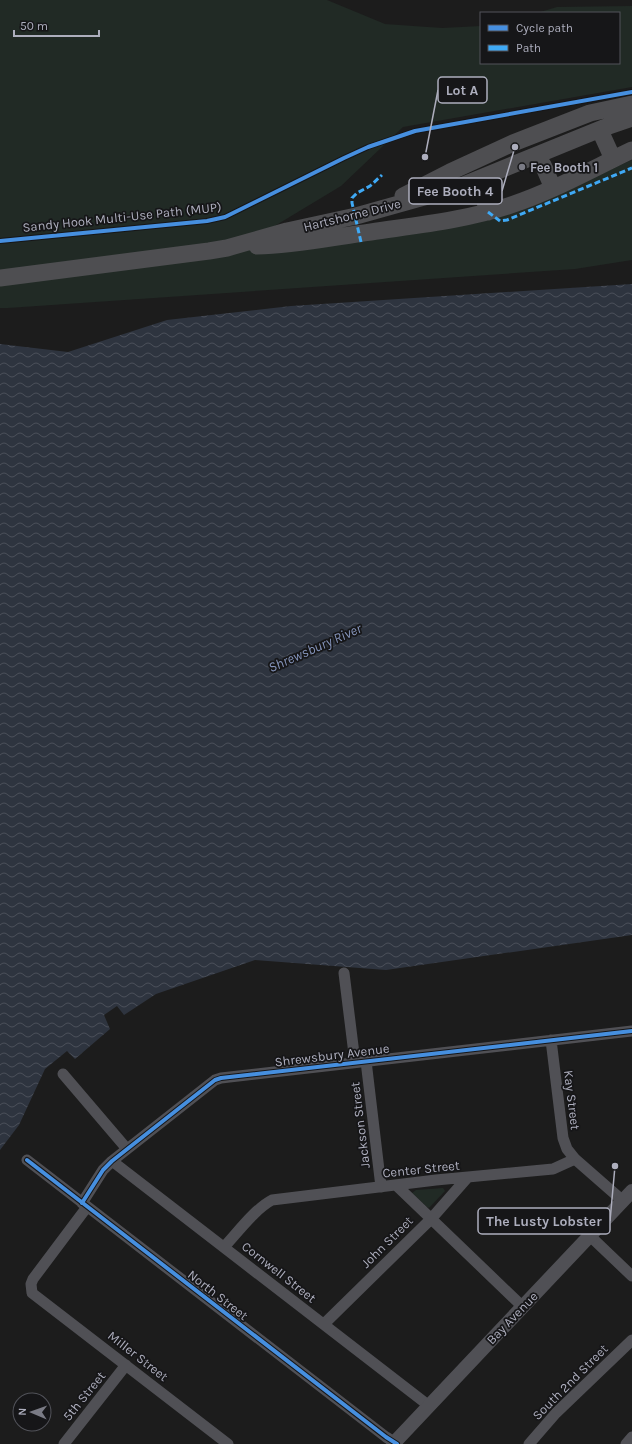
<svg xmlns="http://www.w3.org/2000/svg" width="632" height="1444" viewBox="0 0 632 1444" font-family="Karla,sans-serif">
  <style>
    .green { fill: #212a25 }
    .water { fill: url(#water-waves) }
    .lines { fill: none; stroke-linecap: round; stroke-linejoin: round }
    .minor { stroke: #505055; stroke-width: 11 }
    .tertiary { stroke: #505055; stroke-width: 14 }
    .primary { stroke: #4e4e51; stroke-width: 17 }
    .quiet { stroke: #3fa9f5; stroke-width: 3; stroke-dasharray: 6 3; stroke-linecap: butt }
    .cycleway-casing { stroke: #161618; stroke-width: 6 }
    .cycleway { stroke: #468fdf; stroke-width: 4 }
    .poi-dot { fill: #7a7b85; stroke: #161618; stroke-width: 1.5 }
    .labels { text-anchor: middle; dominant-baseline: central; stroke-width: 3.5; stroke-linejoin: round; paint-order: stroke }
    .poi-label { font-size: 13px; font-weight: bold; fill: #adaebd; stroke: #161618; text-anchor: start }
    .street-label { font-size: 13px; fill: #adaebd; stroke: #161618 }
    .water-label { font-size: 14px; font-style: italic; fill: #8493b9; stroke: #161618 }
    .leader { fill: none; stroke: #adaebd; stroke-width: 1.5 }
    .callout-dot { fill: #adaebd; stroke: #161618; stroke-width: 1.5 }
    .callout { fill: #161618; stroke: #adaebd; stroke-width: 1.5 }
    .callout-label { font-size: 14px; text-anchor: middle; font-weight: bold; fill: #adaebd }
  </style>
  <defs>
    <pattern id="water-waves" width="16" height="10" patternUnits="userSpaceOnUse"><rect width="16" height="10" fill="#2e343f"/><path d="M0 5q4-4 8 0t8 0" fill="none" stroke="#4a4f59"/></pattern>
  </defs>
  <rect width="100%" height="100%" fill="#1c1c1c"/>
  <path class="green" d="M0,0h327l58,24 57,4 39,-2v37h138v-50h-82l20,-6 75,-1v81l-229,40 -62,59 -73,44 2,22 255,-46 107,-46v100l-57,9 -567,39h-8z
    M443,1188l2,3 -16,17 -2,-1 -15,-14 4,-3z"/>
  <path class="water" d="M632,284v651l-246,35 -131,-10 -99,34 -32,21 -7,-9 -13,9 6,14 -35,30 -8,-8 -22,18 -26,56 -19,25v-806l68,8 99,-32 124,-14z"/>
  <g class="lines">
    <path class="minor" d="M344,973l11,89
      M551,1040l12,98 4,11 8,10
      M366,1061l15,126
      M63,1074l64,75
      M27,1160l359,277 11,7
      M112,1161l316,244
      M397,1186l126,121
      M82,1203l21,-33 9,-9 103,-81 6,-2 411,-47
      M87,1207l-54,72 -2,5 1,9 196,151
      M589,1235l43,41
      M224,1247c14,-15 31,-38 48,-47l164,-20 117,-11 22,-10 48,42
      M324,1324l107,-105 36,-41
      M64,1444l62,-79
      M529,1444l27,-31 76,-73
      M626,1444l6,-7"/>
    <path class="tertiary" d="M393,1444l239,-253"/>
    <path class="primary" d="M603,137l10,22
      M543,165l10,23
      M481,188l7,24
      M403,196l47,-24 63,-29 77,-30 42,-9
      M257,246c39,-1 76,-9 114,-14 47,-7 95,-12 140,-27 42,-14 81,-36 121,-55
      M0,278l209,-27 18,-3 60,-17 69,-15 100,-28 147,-60 29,-10"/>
    <path class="quiet" d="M488,212l12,9 7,-1 125,-52
      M361,242l-9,-39v-5l5,-5 13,-7 12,-11"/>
    <defs>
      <path id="cycleway" d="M0,241l207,-20 18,-4 119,-59 24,-11 47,-16 217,-39
        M27,1160l359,277 11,7
        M82,1203l21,-33 9,-9 103,-81 6,-2 411,-47"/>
    </defs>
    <use href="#cycleway" class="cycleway-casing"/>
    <use href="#cycleway" class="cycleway"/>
  </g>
  <circle class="poi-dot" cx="522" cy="167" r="4"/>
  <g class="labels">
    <g class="poi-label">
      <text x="530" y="167">Fee Booth 1</text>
    </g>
    <g class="street-label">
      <text transform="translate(352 215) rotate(-14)">Hartshorne Drive</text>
      <text transform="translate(122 217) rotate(-6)">Sandy Hook Multi-Use Path (MUP)</text>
      <text transform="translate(332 1055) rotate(-7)">Shrewsbury Avenue</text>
      <text transform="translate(572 1100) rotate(83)">Kay Street</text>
      <text transform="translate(360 1125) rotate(-97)">Jackson Street</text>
      <text transform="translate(421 1169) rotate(-6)">Center Street</text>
      <text transform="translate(387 1242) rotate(-45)">John Street</text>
      <text transform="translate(279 1272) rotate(38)">Cornwell Street</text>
      <text transform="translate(218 1295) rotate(38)">North Street</text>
      <text transform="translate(512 1318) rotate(-46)">Bay Avenue</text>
      <text transform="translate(138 1356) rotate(38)">Miller Street</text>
      <text transform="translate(570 1382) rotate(-45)">South 2nd Street</text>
      <text transform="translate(84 1396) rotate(-51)">5th Street</text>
    </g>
    <g class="water-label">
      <text transform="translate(315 648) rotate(-24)">Shrewsbury River</text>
    </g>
  </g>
  <path class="leader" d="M425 157L438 90M515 147L502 191M615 1166L610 1221"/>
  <g class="callout-dot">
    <circle cx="425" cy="157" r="4"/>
    <circle cx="515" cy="147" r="4"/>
    <circle cx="615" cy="1166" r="4"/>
  </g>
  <g class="callout">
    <rect x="438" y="77" width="49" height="26" rx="4"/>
    <rect x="409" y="178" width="93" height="26" rx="4"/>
    <rect x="478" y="1208" width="132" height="26" rx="4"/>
  </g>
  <g class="callout-label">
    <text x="462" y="95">Lot A</text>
    <text x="455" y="196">Fee Booth 4</text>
    <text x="544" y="1226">The Lusty Lobster</text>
  </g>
  <rect x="480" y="12" width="140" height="52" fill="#161618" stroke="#52535a"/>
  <rect x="488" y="25" width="20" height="6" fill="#468fdf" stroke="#52535a"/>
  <text x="516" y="32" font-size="12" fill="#adaebd">Cycle path</text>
  <rect x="488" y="45" width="20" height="6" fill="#3fa9f5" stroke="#52535a"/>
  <text x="516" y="52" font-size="12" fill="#adaebd">Path</text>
  <g transform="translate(32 1412) rotate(272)"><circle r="19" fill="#161618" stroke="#52535a"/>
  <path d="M0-3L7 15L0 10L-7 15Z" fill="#7a7b85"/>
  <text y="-6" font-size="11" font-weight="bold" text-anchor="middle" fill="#adaebd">N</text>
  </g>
  <path d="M14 30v6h85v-6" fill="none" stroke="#adaebd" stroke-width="2"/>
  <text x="20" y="30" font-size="12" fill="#adaebd" stroke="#161618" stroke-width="3" paint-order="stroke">50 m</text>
</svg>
